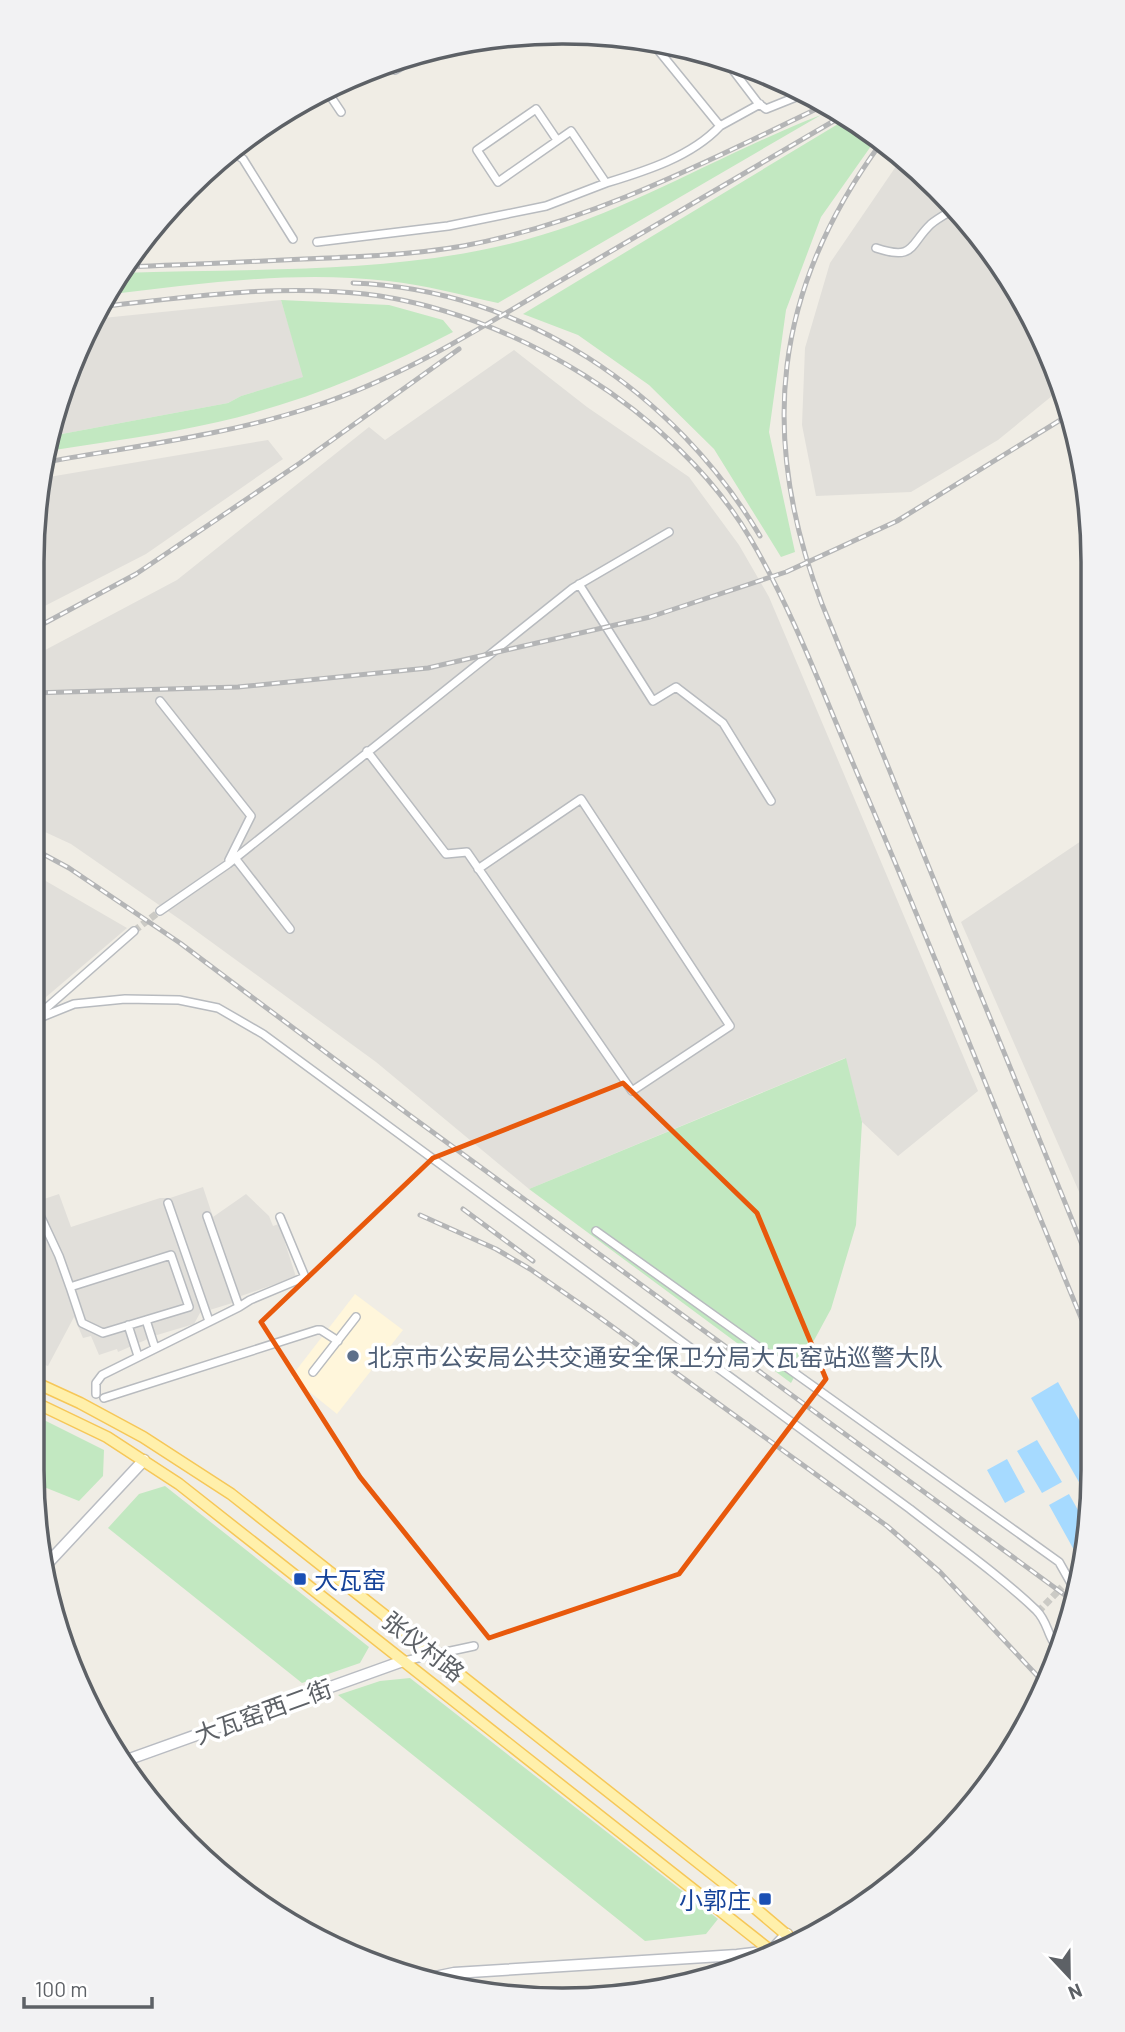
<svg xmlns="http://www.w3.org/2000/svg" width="1125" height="2032" viewBox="0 0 1125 2032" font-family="Barlow,'Noto Sans SC',sans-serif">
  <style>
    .commercial { fill: #fff6db }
    .industrial { fill: #e1dfda }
    .green { fill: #c2e8c1 }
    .water { fill: #a6daff }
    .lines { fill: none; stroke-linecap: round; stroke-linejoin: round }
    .street-tunnel { stroke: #cbcac5; stroke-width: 7; stroke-dasharray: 7 3.5; stroke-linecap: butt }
    .street-casing { stroke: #b8bbbf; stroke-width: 10 }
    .secondary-casing { stroke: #b9bcc2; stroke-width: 13 }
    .primary-casing { stroke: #f6c758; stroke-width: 13 }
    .street { stroke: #fff; stroke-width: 7 }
    .secondary { stroke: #fff; stroke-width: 10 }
    .primary { stroke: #fff0ab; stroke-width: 10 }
    .rail-casing { stroke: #b4b5b6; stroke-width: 5 }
    .rail { stroke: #fff; stroke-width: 2.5; stroke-dasharray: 8; stroke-linecap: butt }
    .marked { fill: none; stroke: #e8590c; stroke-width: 5; stroke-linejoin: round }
    .service-dot { fill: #5c6f8a; stroke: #fff; stroke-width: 2.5 }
    .transit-dot { fill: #1a4fb4; stroke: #fff; stroke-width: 2.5 }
    .labels { text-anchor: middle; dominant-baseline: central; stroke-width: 7; stroke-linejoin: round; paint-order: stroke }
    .service-label { font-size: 24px; fill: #4e5e75; stroke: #fff; text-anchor: start }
    .transit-label { font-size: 24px; fill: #164399; stroke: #fff; text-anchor: start }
    .street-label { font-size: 24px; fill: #5d6166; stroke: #fff }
    .rim { fill: none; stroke: #5d6166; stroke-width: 3.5 }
  </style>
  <rect width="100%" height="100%" fill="#f0ede5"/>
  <path class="commercial" d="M355,1294l48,36 -66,84 -46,-37z"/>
  <path class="industrial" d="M901,159l37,28 66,81 59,119 -65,53 -87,52 -95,4 -14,-71 3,-77 25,-85z
    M281,300l23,77 -63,19 -13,7 -177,33 9,-44 33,-73z
    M514,350l73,57 102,70 50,68 30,52 209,494 -80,65 -36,-34 -17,-64 -316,131 -153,-127 -188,-137 -117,-81 -39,-18v-169l145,-77 192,-153 16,13z
    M268,440l15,19 -137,95 -113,58v-84l10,-50z
    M1090,835l1,384 -130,-297z
    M32,873l95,55 -95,81z
    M203,1187l10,30 33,-23 23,22 4,10 6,-2 17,53 -55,19 1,4 -42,13 -6,11 -37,11 -39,17 -1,-3 -18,6 -8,-19 -8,2 -9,-21 -26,49 -16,-5v-158l27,-9 12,33 89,-29h10z"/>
  <path class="green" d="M821,115l-323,188c-37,-8 -73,-18 -110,-22 -95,-11 -190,3 -284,14l16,-22c134,-5 278,2 408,-34 102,-28 194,-86 293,-124z
    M848,118l28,21 -55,78 -35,93 -17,122 26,120 -14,5 -67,-108 -65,-64 -71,-50 -55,-21z
    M281,300l108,5 54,15 10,12c-75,39 -153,71 -235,90 -56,13 -114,20 -170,29l3,-15 177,-33 13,-7 62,-19z
    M846,1058l16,64 -6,103 -25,84 -40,74 -262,-194z
    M32,1414l72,36 -1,26 -24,25 -45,-18 -2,-14z
    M165,1486l204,161 -9,16 -58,20 -194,-155 31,-34z
    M410,1678l308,241 -12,15 -61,7 -307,-246 42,-14z
    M661,1980l16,1 -80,18 -76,-7z"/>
  <path class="water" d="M1058,1382l34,61v62l-61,-107z
    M1037,1440l25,42 -20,11 -25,-42z
    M1007,1459l18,33 -20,11 -18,-33z
    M1069,1494l19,34 -4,16 -10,6 -25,-45z"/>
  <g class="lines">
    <path class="street-tunnel" d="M134,931l26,-20
      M1038,1612l24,-25"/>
    <defs>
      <path id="street" d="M650,40l70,86 40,-22
        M723,57l35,46 8,6 40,-16
        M395,70l38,-22
        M325,88l16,24
        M557,140l-21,-31 -59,41 21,32 73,-51 35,52c39,-12 85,-26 114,-57
        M230,150l13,9 50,80
        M317,242l131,-16 98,-20 60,-23
        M876,248c39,13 33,-3 55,-24 7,-6 17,-11 25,-16
        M579,584l74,117 23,-14 47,36 48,78
        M160,701l91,115 -22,44
        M367,751l79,103 21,-2 165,239 98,-65 -149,-227 -103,70
        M235,858l55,71
        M160,911l68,-47 345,-276 96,-56
        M35,1018l99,-87
        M32,1021l42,-17 51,-5 54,1 39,8 45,26 647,475c42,33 87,64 126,101 14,14 10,28 25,40
        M168,1203l41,118
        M38,1211l21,45 11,31
        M596,1231l463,331 13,23 4,1
        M171,1255l18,52 -86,26 -21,-10 -12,-36z
        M239,1307l11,-7 55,-23 -25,-60
        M146,1320l9,28
        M128,1325l10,31
        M313,1372l43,-55
        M96,1394v-11l6,-8 137,-68 -32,-91
        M104,1398l213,-68h4l17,11
        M404,1661l70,-15"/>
      <path id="secondary" d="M47,1564l97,-104
        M124,1761l279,-100
        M420,1980l34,-7 283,-18 34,-4 16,-17"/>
      <path id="primary" d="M32,1381l48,22 63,34 88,57 512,404 52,44
        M32,1401l75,36 72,47 596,470"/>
    </defs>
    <use href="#street" class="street-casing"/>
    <use href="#secondary" class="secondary-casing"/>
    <use href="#primary" class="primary-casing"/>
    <use href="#street" class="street"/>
    <use href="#secondary" class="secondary"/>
    <use href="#primary" class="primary"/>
    <defs>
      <path id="rail" d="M881,143c-108,147 -123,293 -59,461l270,665
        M124,267c60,-2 120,-5 180,-8 53,-2 107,-4 159,-13 130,-24 248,-87 366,-143
        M353,283c169,6 322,109 407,253
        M98,307c87,-10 179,-23 267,-13 145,17 311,118 385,244 46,78 78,169 114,251 79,184 151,371 228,555
        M46,462c90,-16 182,-27 269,-56 88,-29 167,-79 245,-125 95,-55 189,-111 284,-166
        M32,630l104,-56 164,-111 159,-114
        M32,693l206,-6 190,-19 222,-51 136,-45 111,-51 173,-107
        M32,848l37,20 111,75 228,171 665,487
        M463,1209l70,52
        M420,1215l76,34 34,20 65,45 292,212 53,46 105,112"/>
    </defs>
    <use href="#rail" class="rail-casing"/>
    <use href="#rail" class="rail"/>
  </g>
  <path class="marked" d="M623,1083l134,130 69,166 -147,195 -190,64 -129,-161 -99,-155 172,-164z"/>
  <circle class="service-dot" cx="353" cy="1356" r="7"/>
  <g class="transit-dot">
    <rect x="293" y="1572" width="14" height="14" rx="3.5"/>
    <rect x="758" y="1892" width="14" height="14" rx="3.5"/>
  </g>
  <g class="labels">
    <g class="service-label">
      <text x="367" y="1356">北京市公安局公共交通安全保卫分局大瓦窑站巡警大队</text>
    </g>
    <g class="transit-label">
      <text x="314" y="1579">大瓦窑</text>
      <text x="751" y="1899" text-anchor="end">小郭庄</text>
    </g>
    <g class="street-label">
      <text transform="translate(424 1646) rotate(38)">张仪村路</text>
      <text transform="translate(263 1711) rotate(-20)">大瓦窑西二街</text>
    </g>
  </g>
  <path d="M0 0H1125V2032H0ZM562 44H563A518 518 0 0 1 1081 562V1470A518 518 0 0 1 563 1988H562A518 518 0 0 1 44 1470V562A518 518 0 0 1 562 44Z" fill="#f2f2f3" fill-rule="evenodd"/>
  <path class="rim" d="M562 44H563A518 518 0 0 1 1081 562V1470A518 518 0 0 1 563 1988H562A518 518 0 0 1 44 1470V562A518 518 0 0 1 562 44Z"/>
  <g transform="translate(1069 1976) rotate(158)" stroke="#ffffff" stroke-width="5" paint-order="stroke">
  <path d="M0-5L12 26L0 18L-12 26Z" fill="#5d6166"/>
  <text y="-10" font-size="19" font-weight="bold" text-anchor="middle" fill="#5d6166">N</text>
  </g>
  <path d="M24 1997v10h128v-10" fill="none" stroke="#5d6166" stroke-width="3.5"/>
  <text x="35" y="1997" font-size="21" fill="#5d6166" stroke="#ffffff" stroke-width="5" paint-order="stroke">100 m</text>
</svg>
